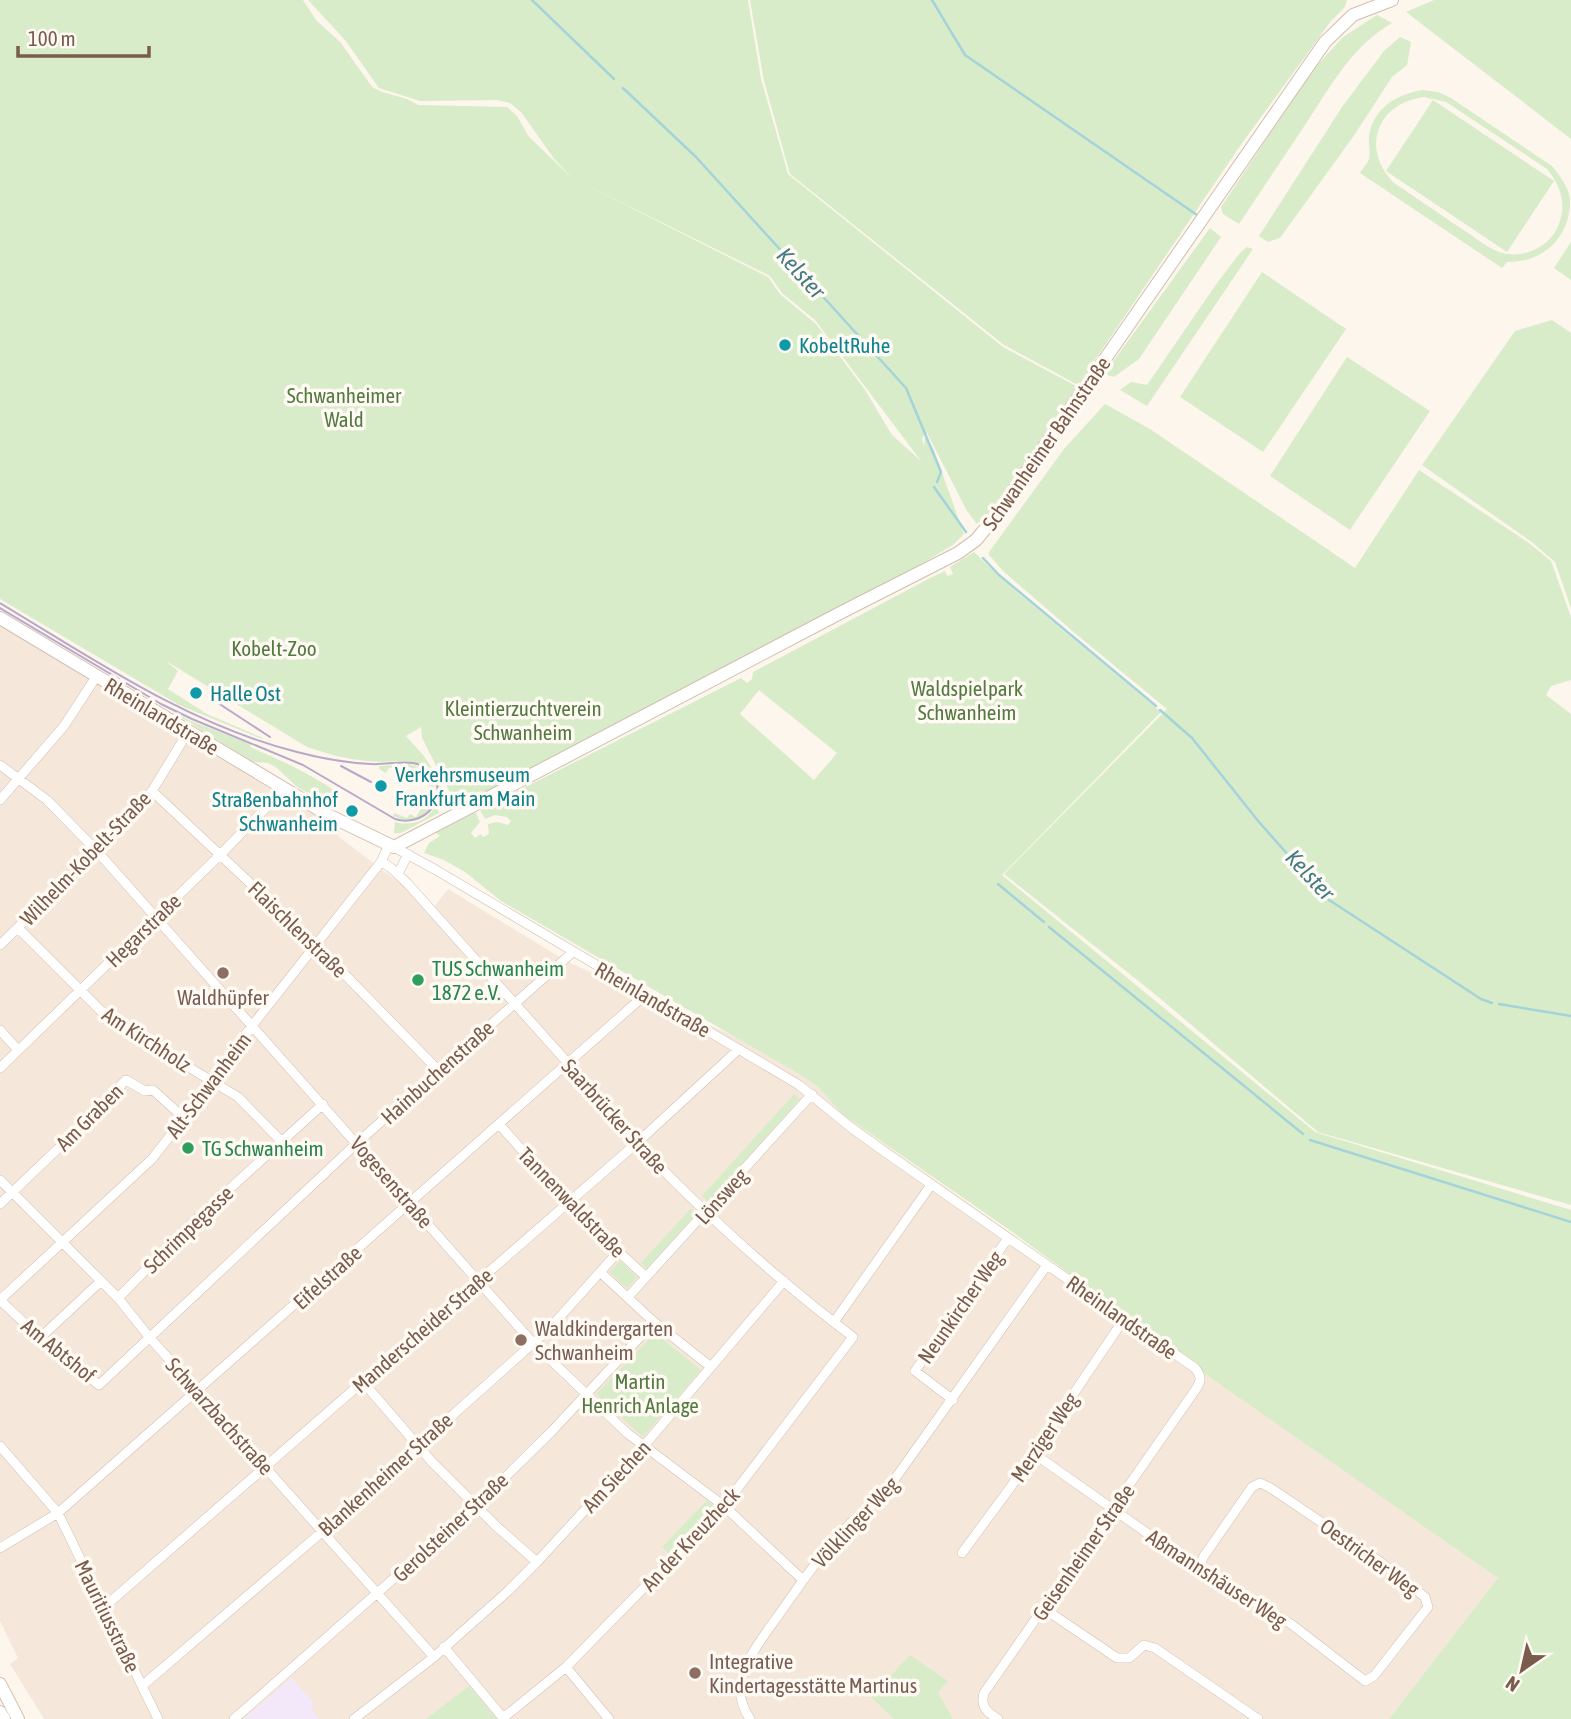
<svg xmlns="http://www.w3.org/2000/svg" width="1571" height="1719" viewBox="0 0 1571 1719" font-family="'Asap Condensed',sans-serif">
  <style>
    .residential { fill: #f5e8da }
    .education { fill: #f3e8fa }
    .green { fill: #d8ecc9; fill-rule: evenodd }
    .lines { fill: none; stroke-linecap: round; stroke-linejoin: round }
    .stream { stroke: #a5d3da; stroke-width: 2.5 }
    .minor-casing { stroke: #d1beb0; stroke-width: 10 }
    .tertiary-casing { stroke: #d1beb0; stroke-width: 14 }
    .secondary-casing { stroke: #d6c0b0; stroke-width: 14 }
    .minor { stroke: #fff; stroke-width: 9 }
    .tertiary { stroke: #fff; stroke-width: 12 }
    .secondary { stroke: #fff; stroke-width: 12 }
    .tram { stroke: #b9a8c9; stroke-width: 2 }
    .culture-dot { fill: #0f9aa8; stroke: #fffaf3; stroke-width: 2.5 }
    .education-dot { fill: #8d6e63; stroke: #fffaf3; stroke-width: 2.5 }
    .leisure-dot { fill: #2e9e5b; stroke: #fffaf3; stroke-width: 2.5 }
    .labels { text-anchor: middle; dominant-baseline: central; stroke-width: 7; stroke-linejoin: round; paint-order: stroke }
    .culture-label { font-size: 21px; fill: #0d838f; stroke: #fffaf3; text-anchor: start }
    .park-label { font-size: 21px; fill: #537a41; stroke: #fffaf3 }
    .street-label { font-size: 21px; fill: #7a5c4d; stroke: #fffaf3 }
    .leisure-label { font-size: 21px; fill: #27864d; stroke: #fffaf3; text-anchor: start }
    .education-label { font-size: 21px; fill: #785e54; stroke: #fffaf3; text-anchor: start }
    .water-label { font-size: 23px; font-style: italic; fill: #437c86; stroke: #fffaf3 }
  </style>
  <rect width="100%" height="100%" fill="#fdf6ec"/>
  <path class="residential" d="M0,618l188,114 9,13 132,78 11,9 -2,4 64,49 28,27 18,-23 120,73 168,75 68,40 16,12 22,25 657,464 -110,141h-1345l-34,-55 8,-6 -18,-37z"/>
  <path class="education" d="M291,1678l24,26 -5,3 9,12h-75z"/>
  <path class="green" d="M0,0h303l13,20 25,23 31,44 10,5 25,7 11,6 89,2 10,9 12,21 44,42 -18,-19 -34,-48 -11,-9 -13,-3 -77,1 -41,-13 -34,-48 -37,-40h440l13,79 27,95 215,173 75,40 -89,126 -12,11 -10,-13 -40,-78 -5,5 2,9 1,-10 9,13 30,84 -11,11 -40,24 -455,239 -36,-70 -1,-11 -15,9 18,20 9,14c-28,-14 -37,-6 -66,-9 -21,-2 -40,-7 -60,-14l-141,-86 12,10 -10,18 39,25 56,24 -1,1 -83,-34 -179,-106zM584,184l186,92 12,17 33,27 106,141 -29,-26 -27,-45 -49,-66 -36,-30 -12,-17z
    M750,0h597l-2,7 -14,14 -91,125 -162,239 -74,-40 -214,-171 -26,-93z
    M1434,0h137v139l-165,-127z
    M1377,15l15,8c-40,23 -62,64 -87,102 -22,33 -44,66 -66,99l-16,-10 -2,-7 91,-136 31,-34z
    M1400,37l11,5 -4,23 -15,12 -39,60 -73,101 -12,4 -9,-6 83,-129 42,-56z
    M1423,90l15,2 13,6 101,68c8,10 16,20 18,33 1,39 -28,64 -63,63l-5,6 -142,-95c2,-4 8,-10 9,-14 2,-8 -2,-19 1,-28 7,-26 29,-37 53,-41zM1424,97l22,5 101,67c13,16 20,34 12,55 -8,22 -34,35 -57,29 -13,-4 -25,-14 -37,-22 -24,-16 -47,-32 -71,-48 -34,-34 -17,-80 30,-86z
    M1433,100l121,81 -47,71 -121,-81z
    M1210,228l11,9 -82,122 -25,18 -10,-3z
    M1571,242v38l-17,-12z
    M1247,247l6,2 -106,157 -27,-16 11,-8 16,3 70,-102 23,-30z
    M1262,272l84,57 -83,123 -83,-55z
    M1552,320l19,13v275l-16,-46 -22,-19 -111,-78 93,-134z
    M1347,357l83,54 -80,119 -80,-54z
    M1105,404l45,25 205,139 64,-98 110,73 22,18 20,56v63l-20,6 -5,9 25,19v491l-253,-73 -162,-137 -152,-121 163,-165 -91,-75 -73,-63 -14,-16v-3l75,-103z
    M974,552l31,30 156,130 -159,163 313,257 256,78v509h-182l109,-141 -280,-195 -207,-152 -169,-117 -22,-25 -16,-12 -303,-176 -36,-29 -21,-12 -20,-7 5,-10 11,-7 -6,-5 35,-18h7l4,9 -9,11 4,5 6,-4 2,3 6,-3 -1,-10 9,-2 11,3 3,-4 -4,-4 -12,-2 -10,4 -5,-9 261,-132 6,5 5,-4 1,-7 179,-95 13,-6 2,5 6,-2 -3,-7zM759,690l78,63 -23,27 -74,-66z
    M169,710l22,11 60,23 -1,3c31,13 61,27 88,46l-6,15 -36,-22 -19,-18 -9,-5 -15,-1z
    M409,764c46,8 25,72 -16,52l1,-3 13,5 3,-4 6,3 16,-26c-8,-18 -25,-23 -43,-23l-3,5 -7,-4v-3z
    M437,780l11,23 -11,5 2,5 -38,20h-7l1,-11c28,8 50,-15 42,-42z
    M794,1094l6,5 -92,103 -6,-6z
    M691,1208l6,5 -50,56 -6,-6z
    M620,1261l17,16 -10,11 -18,-16z
    M655,1333l46,37 -58,67 -47,-43z
    M707,1500l11,10 -44,48 -12,-11z
    M910,1655l38,26 -10,11 15,27h-59l-23,-22z
    M469,1686l28,33h-71z"/>
  <g class="lines">
    <path class="stream" d="M532,0l82,79
      M932,0l33,55 232,160
      M623,88l73,69 210,231 35,84 -4,10
      M934,487l32,45
      M983,558l16,17 157,131
      M1160,710l32,28 67,84 67,76 155,101 11,4
      M998,884l46,38
      M1049,927l254,207
      M1499,1004l72,12
      M1310,1140l261,82"/>
    <defs>
      <path id="minor" d="M0,765l47,35 49,50 437,493 94,90 97,73 79,74
        M152,791l164,154 123,126
        M0,800l64,-74 32,-49
        M394,847l42,23 363,215 50,41 36,26 310,216c6,8 7,12 1,21l-212,304c-4,14 3,19 14,26
        M381,862l9,5 18,17 259,290c58,58 120,113 186,163l-129,169 -158,161 -63,51
        M398,874l10,-20
        M18,928l82,82 29,21 109,66 44,45
        M0,945l125,-123 27,-31 36,-59
        M0,1030l18,20
        M0,1068l221,-214 63,-65
        M499,1124l81,92 66,61
        M0,1180l118,118 32,40 284,319
        M0,1204l67,-64 59,-60 19,11 8,-1 31,28
        M600,1272l54,50 57,45
        M628,1297l184,-203
        M118,1298l73,-74 132,-120
        M0,1300l40,38 59,47 258,-242 216,-191
        M0,1300l152,-141 32,-41 67,-91 130,-165 8,-17
        M834,1322l97,-137
        M40,1338l61,-57
        M363,1382l69,80 64,64 41,36
        M953,1400l-38,-29 93,-133
        M0,1446l58,67 100,206
        M1033,1453l151,106 107,65 74,57 9,-5 54,-69 -3,-10 -46,-36 -110,-74 -9,-4 -8,4 -48,69 -5,11
        M0,1548l58,-35 588,-519
        M962,1553l48,-65 114,-169
        M103,1608l535,-466 101,-93
        M1043,1608l74,50h12l15,-13 11,3 103,71
        M444,1647l60,72
        M566,1667l43,52
        M142,1686l181,-155 226,-202 69,-77
        M234,1719l242,-213 76,-75 102,-109
        M354,1719l80,-62 74,-66 29,-29 106,-115 141,-166
        M750,1719c-8,-12 -12,-27 -8,-41 6,-23 24,-45 38,-65 32,-45 56,-83 102,-116l165,-232"/>
      <path id="tertiary" d="M0,618l330,198 64,31 448,-235 116,-59 18,-13 20,-24 329,-474 28,-27 39,-15"/>
      <path id="secondary" d="M0,1684l18,35
        M0,1712l4,7"/>
    </defs>
    <use href="#minor" class="minor-casing"/>
    <use href="#tertiary" class="tertiary-casing"/>
    <use href="#secondary" class="secondary-casing"/>
    <use href="#minor" class="minor"/>
    <use href="#tertiary" class="tertiary"/>
    <use href="#secondary" class="secondary"/>
    <path class="tram" d="M0,603c95,57 189,122 297,149 23,6 50,11 74,12 13,1 28,-3 42,-1 7,1 13,5 18,11 20,25 -8,54 -36,45l-92,-54 -111,-46 -31,-15 -161,-96
      M215,701l55,36
      M341,766l30,16"/>
  </g>
  <g class="culture-dot">
    <circle cx="785" cy="345" r="7"/>
    <circle cx="196" cy="693" r="7"/>
    <circle cx="381" cy="786" r="7"/>
    <circle cx="352" cy="811" r="7"/>
  </g>
  <g class="education-dot">
    <circle cx="223" cy="973" r="7"/>
    <circle cx="521" cy="1340" r="7"/>
    <circle cx="695" cy="1673" r="7"/>
  </g>
  <g class="leisure-dot">
    <circle cx="418" cy="980" r="7"/>
    <circle cx="188" cy="1148" r="7"/>
  </g>
  <g class="labels">
    <g class="culture-label">
      <text x="799" y="345">KobeltRuhe</text>
      <text x="210" y="693">Halle Ost</text>
      <text x="395" y="774">Verkehrsmuseum<tspan x="395" dy="24">Frankfurt am Main</tspan></text>
      <text x="338" y="799" text-anchor="end">Straßenbahnhof<tspan x="338" dy="24">Schwanheim</tspan></text>
    </g>
    <g class="park-label">
      <text x="344" y="395">Schwanheimer<tspan x="344" dy="24">Wald</tspan></text>
      <text x="274" y="648">Kobelt-Zoo</text>
      <text x="967" y="688">Waldspielpark<tspan x="967" dy="24">Schwanheim</tspan></text>
      <text x="523" y="708">Kleintierzuchtverein<tspan x="523" dy="24">Schwanheim</tspan></text>
      <text x="640" y="1381">Martin<tspan x="640" dy="24">Henrich Anlage</tspan></text>
    </g>
    <g class="street-label">
      <text transform="translate(1046 443) rotate(-55)">Schwanheimer Bahnstraße</text>
      <text transform="translate(162 716) rotate(31)">Rheinlandstraße</text>
      <text transform="translate(85 858) rotate(-46)">Wilhelm-Kobelt-Straße</text>
      <text transform="translate(298 929) rotate(44)">Flaischlenstraße</text>
      <text transform="translate(143 930) rotate(-44)">Hegarstraße</text>
      <text transform="translate(653 999) rotate(30)">Rheinlandstraße</text>
      <text transform="translate(147 1039) rotate(33)">Am Kirchholz</text>
      <text transform="translate(437 1072) rotate(-42)">Hainbuchenstraße</text>
      <text transform="translate(208 1085) rotate(-53)">Alt-Schwanheim</text>
      <text transform="translate(615 1116) rotate(48)">Saarbrücker Straße</text>
      <text transform="translate(89 1117) rotate(-45)">Am Graben</text>
      <text transform="translate(392 1182) rotate(49)">Vogesenstraße</text>
      <text transform="translate(721 1196) rotate(-48)">Lönsweg</text>
      <text transform="translate(572 1202) rotate(46)">Tannenwaldstraße</text>
      <text transform="translate(188 1229) rotate(-44)">Schrimpegasse</text>
      <text transform="translate(327 1277) rotate(-42)">Eifelstraße</text>
      <text transform="translate(960 1307) rotate(-55)">Neunkircher Weg</text>
      <text transform="translate(1122 1317) rotate(35)">Rheinlandstraße</text>
      <text transform="translate(422 1330) rotate(-41)">Manderscheider Straße</text>
      <text transform="translate(59 1350) rotate(39)">Am Abtshof</text>
      <text transform="translate(220 1416) rotate(48)">Schwarzbachstraße</text>
      <text transform="translate(1044 1437) rotate(-56)">Merziger Weg</text>
      <text transform="translate(385 1474) rotate(-42)">Blankenheimer Straße</text>
      <text transform="translate(616 1476) rotate(-47)">Am Siechen</text>
      <text transform="translate(855 1522) rotate(-47)">Völklinger Weg</text>
      <text transform="translate(450 1527) rotate(-43)">Gerolsteiner Straße</text>
      <text transform="translate(690 1539) rotate(-47)">An der Kreuzheck</text>
      <text transform="translate(1083 1552) rotate(-55)">Geisenheimer Straße</text>
      <text transform="translate(1370 1557) rotate(36)">Oestricher Weg</text>
      <text transform="translate(1217 1578) rotate(33)">Aßmannshäuser Weg</text>
      <text transform="translate(108 1616) rotate(64)">Mauritiusstraße</text>
    </g>
    <g class="leisure-label">
      <text x="432" y="968">TUS Schwanheim<tspan x="432" dy="24">1872 e.V.</tspan></text>
      <text x="202" y="1148">TG Schwanheim</text>
    </g>
    <g class="education-label">
      <text x="223" y="997" text-anchor="middle">Waldhüpfer</text>
      <text x="535" y="1328">Waldkindergarten<tspan x="535" dy="24">Schwanheim</tspan></text>
      <text x="709" y="1661">Integrative<tspan x="709" dy="24">Kindertagesstätte Martinus</tspan></text>
    </g>
    <g class="water-label">
      <text transform="translate(801 273) rotate(48)">Kelster</text>
      <text transform="translate(1310 875) rotate(47)">Kelster</text>
    </g>
  </g>
  <g transform="translate(1522 1670) rotate(214)" stroke="#fffaf3" stroke-width="5" paint-order="stroke">
  <path d="M0-5L12 26L0 18L-12 26Z" fill="#7a5c4d"/>
  <text y="-10" font-size="19" font-weight="bold" text-anchor="middle" fill="#7a5c4d">N</text>
  </g>
  <path d="M18 46v10h131v-10" fill="none" stroke="#7a5c4d" stroke-width="3.5"/>
  <text x="28" y="46" font-size="21" fill="#7a5c4d" stroke="#fffaf3" stroke-width="5" paint-order="stroke">100 m</text>
</svg>
